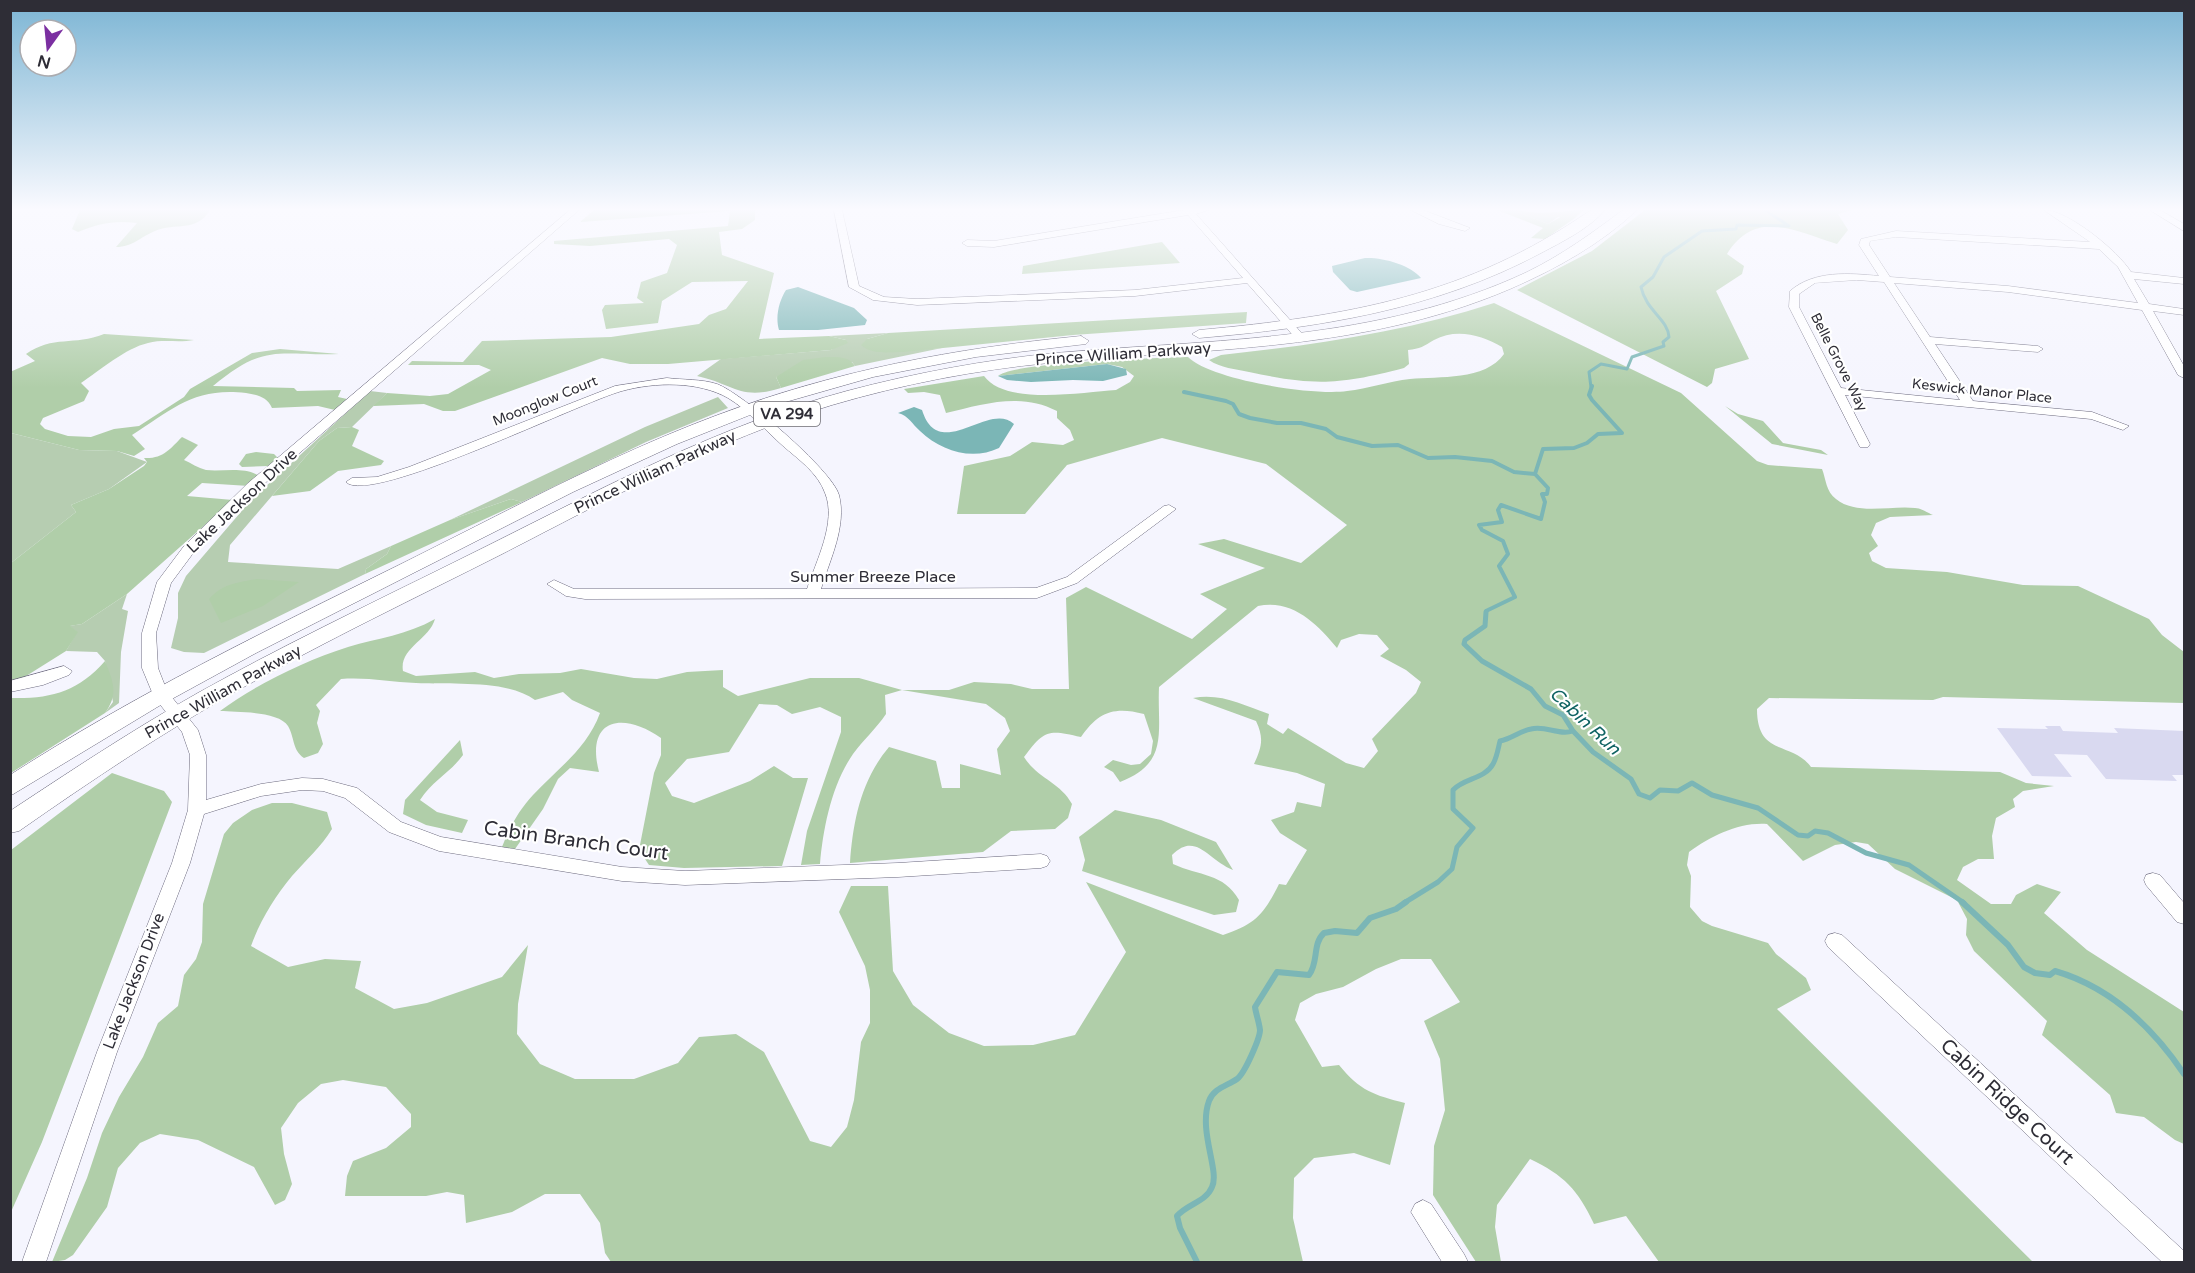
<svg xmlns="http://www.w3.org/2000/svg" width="2195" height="1273" viewBox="0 0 2195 1273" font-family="'Varela Round',sans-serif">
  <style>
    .green { fill: #b6cdb1 }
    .forest { fill: #b0cea9 }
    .water { fill: #7bb6b6 }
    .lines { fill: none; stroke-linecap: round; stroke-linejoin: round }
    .stream-far3 { stroke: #7bb6b6; stroke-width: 3 }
    .stream-far2 { stroke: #7bb6b6; stroke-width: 4 }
    .stream-far1 { stroke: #7bb6b6; stroke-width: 5 }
    .stream { stroke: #7bb6b6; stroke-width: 6 }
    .building { fill: #d9d9f0 }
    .minor-casing { stroke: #6c6a7e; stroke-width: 1 }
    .highway-casing { stroke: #6c6a7e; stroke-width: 1 }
    .minor { fill: #fff; fill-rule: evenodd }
    .highway { fill: #fff; fill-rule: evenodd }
    .labels { text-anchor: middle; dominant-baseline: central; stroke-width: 4.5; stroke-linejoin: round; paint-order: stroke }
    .far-street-label { font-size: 14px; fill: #2e2d36; stroke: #fff }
    .shield { fill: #fff; stroke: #6d6c72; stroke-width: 1.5 }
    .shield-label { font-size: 15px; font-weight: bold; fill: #2e2d36 }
    .street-label { font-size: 16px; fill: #2e2d36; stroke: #fff }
    .water-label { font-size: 18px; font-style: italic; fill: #0f6363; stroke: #fff }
    .near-street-label { font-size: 20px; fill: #2e2d36; stroke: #fff }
  </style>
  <rect width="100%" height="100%" fill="#f5f5fe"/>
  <path class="green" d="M1513,210l27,3 43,-3 -8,8 -17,-1 -10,7z
    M888,333l-21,6 13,13 62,-4 -87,18 -3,-4 -76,15 5,11c-41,13 -47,-4 -84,-12l24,-17 110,-9 15,-10 -17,-4z
    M370,391l17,2 -35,34 -15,1 -18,13 -89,104 -2,17 110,7 53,-23 -4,8 -21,15 -1,5 -161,79 -20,-1 -13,-4 7,-30v-25l8,-17 66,-77z
    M718,397l10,11 -82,34 -124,60 -11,-3 -61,21 195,-93z
    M11,433l68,17 38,1 30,11 -38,27 -38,16 5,7 -65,51z
    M127,594l-5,15 6,2 -7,41 -2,51 -14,10 8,-11 -8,-41 -8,-9 -31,-1 11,-19 -8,-6 13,-2z"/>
  <path class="forest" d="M80,210h130c-14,23 -35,12 -55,21 -15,6 -22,16 -39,16l21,-24c-22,-3 -38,0 -59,9l-6,-3z
    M594,210h161v10l-13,9 -23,3 3,23 52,18 -15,66 70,-3 17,4 2,3 -17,7 -163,14h-38l-28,-6 -147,53h-12l-19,-7 -51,2 14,-13 43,3 18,-2 43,-24 -12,-5h-71l4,-4 51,1 19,-21 129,-4 88,-13 10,-9 17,-6 22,-28 -56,1 -30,19 -4,22 -52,6 -4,-19 3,-5 39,-2 -7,-5 4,-16 26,-9 10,-28 -8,-6 -79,7 -36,-2v-3l174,-15 2,-15 -150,11z
    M1497,210h16l35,14 18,-10 9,4 -30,21 -14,-1 12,-10z
    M1645,210h207l-14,4 10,16 -11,14c-42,-13 -81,-36 -110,10l17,12 -2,8 -26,17 33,68 -34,10 -3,14 -5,4 -190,-97 75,-39z
    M1162,242l18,21 -158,11 1,-8z
    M1494,303l187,90 76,68 11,4 54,4c4,10 4,23 14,30 21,17 55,6 79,9 6,0 13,5 18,7l-43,2 -14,6 -5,12 7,11 -9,7 3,8 14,7 61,4 76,13 55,1 71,33 13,16 22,17v51l-241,-6 -10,3 -164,-2 -12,11c0,48 35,32 54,58l189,5 26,11 28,3 -31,5 -10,8 2,8 -19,11 -4,18 2,23h-16l-15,8 -6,13 34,24h20l5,-9 21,-11 24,8 -17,21 43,37 97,62v132l-9,-4 -31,-23 -28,-4 -6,-18 -68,-60 5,-14 -73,-70 -8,-16 1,-16 -10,-19 -62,-31 -27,-25 -12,-2 -21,3 -32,16 -36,-37c-28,-2 -56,12 -78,28l-2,13 4,11 -1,31 12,14 10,5 56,17 8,11 30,24 5,12 -34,19 256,253h-374l-33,-46 -32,8c-16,-34 -30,-49 -64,-65l-33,46 -2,22 6,35h-25l-43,-67 1,-49 11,-36 -5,-51 -16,-38 36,-19 -29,-43h-30l-25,10 -33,18 -27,7 -16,9 -5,17 27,47 17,-2c21,26 35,30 66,38l-15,62 -36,-12 -40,5 -20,20 -1,40 10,44h-692l-6,-9 -5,-30 -20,-29h-35l-33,18 -46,11 -2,-28 -17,-3 -21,4h-81l2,-20 6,-15 33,-13 25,-21v-13l-25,-27 -43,-7 -22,4 -23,19 -17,25 3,26 8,30 -7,16 -10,5 -21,-38 -56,-27 -38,-6 -20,9 -22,25 -11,39 -34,48 -8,5 -13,2 35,-84 15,-45 17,-36 24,-40 15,-34 20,-17 6,-31 12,-16 6,-17 1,-38 21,-70 9,-11 19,-13 20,-7h20l35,9 5,17c-11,18 -26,31 -40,47 -17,20 -32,45 -41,70l37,21 37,-8 36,2 -6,27 39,21 33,-6 75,-26 26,-32 -10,59 -1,30 23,30 35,15h59l44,-16 21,-26 37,-3 28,18 46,89 21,6 16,-20 7,-27 7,-58 9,-19v-33l-5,-24 -26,-54 12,-26h37l5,85 20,34 36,28 35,13 49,-1 42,-10 51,-83 -40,-70 137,53c33,-11 41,-21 56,-51l7,1 21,-35 -27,-17 -9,-13 23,-8 3,-10 24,5 4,-23 -28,-11 -43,-9c8,-17 10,-26 2,-43l-63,-23c29,-5 49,7 76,16l-2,10 16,10 5,-6 58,35 18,5 14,-17 -6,-12 44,-46 5,-11 -15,-12 -26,-14 9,-7 -12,-14 -18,-1 -18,6 -4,8c-20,-24 -44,-49 -79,-42l-99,81c-2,44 11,76 -39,95l-7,-10 -9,-5 9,-7 18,5 9,-1 11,-10 2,-13 -9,-27c-30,-8 -46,-2 -63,23 -33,-8 -37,-7 -57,20 14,22 36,25 48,47l-4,14 -13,11 -44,2 -28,21 -133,11c3,-42 11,-83 39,-116l47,14 6,27h18v-24l41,11 -4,-26 13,-18 -5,-13 -19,-14 -84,-14 -17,5 1,19c-10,15 -23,26 -33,40 -21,30 -30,74 -33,110l-19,1 6,-34 34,-99v-15l-21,-10 -28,7 -15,-9 -18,-1 -30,48 -42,7 -22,24 7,13 22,7 56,-22 24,-15 19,12h15l-26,88 -98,2 -35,-3 -10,-15 15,-77 7,-18v-17c-38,-27 -76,-20 -62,34l-29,-4 -12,11 -15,30 -28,40 -13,-2c7,-19 17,-37 31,-52 25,-27 54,-46 67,-82l-28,-13 -9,-8 -28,8c-28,-21 -85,-15 -119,-17 -26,-1 -49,-6 -75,-4l-25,26 4,6 -3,12 6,21 -5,9 -14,5c-12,-8 -9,-20 -16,-32 -9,-15 -52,-14 -68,-15 37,-27 84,-50 128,-64 30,-9 59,-12 87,-28 -6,21 -36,29 -32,52l13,5 59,-4 19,6 25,-4 41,-1 21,-4 53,9 23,1 30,-7 36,-2v17l15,9 72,-18h49l43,12h47l25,-8 37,2 21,5h37l-3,-91 20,-11 106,52 35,-30 -27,-15 65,-26 -67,-24 26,-5 77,24 46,-38 -81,-61 -104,-26 -95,27 -42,49h-68l7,-48 46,-10 22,-14 31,3 11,-5 -4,-10 -13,-12v-7c-36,-19 -74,-7 -111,2l-6,-18 -16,-3 -16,1 -4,-4 80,-13c22,30 98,16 132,14l14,-8 4,-6 -12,-9 -15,-3 -109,12c15,-14 161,-18 190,-19 23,23 126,39 159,34 21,-2 42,-10 63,-12 29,-3 75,2 94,-25l-2,-7c-20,-12 -46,-19 -68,-7 -10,6 -14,9 -26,10l1,14 -5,4c-65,17 -90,18 -155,4 -13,-3 -29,-4 -40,-12l12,-5c93,-10 184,-23 273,-52z
    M1247,312l-1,11 -173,12 -170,17c-13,0 -32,3 -42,-7l6,-6 21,-6z
    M104,334l90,6c-15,3 -31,-1 -46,3 -22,5 -48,27 -67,40l8,8 -5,10 -41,17 -3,6 5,5 23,7 23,1 23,-8 25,-3 45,-29 6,-8 62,-36 28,-4 59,5c-60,2 -74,-12 -126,32l81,2 3,3 44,-1 -3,7 9,2 -12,11 -17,-4 -46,2c-5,-11 -14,-13 -26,-15 -52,-6 -73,16 -114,42l13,14 -11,7 -17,-5 -38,-1 -68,-17 -1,-61 25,-11 -9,-7c27,-19 48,-8 78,-20z
    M826,357c11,0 23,-1 29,9l-74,22 -5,-11 27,-17z
    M1725,406l13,8 25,7 20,22 38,7 7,5 -56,-11z
    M352,427l7,3 -7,16 32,15 -3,4 -43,6 -28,20 -38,5 47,-55 18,-13z
    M182,437l16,8 -14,15c7,3 14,8 22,10 17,2 38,-4 53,6l-10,10 -47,-3 -15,13 46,4 -106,94 -45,30 -12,2 8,6 -12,19 -43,27 -12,2v-117l65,-51 -5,-7 38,-16 35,-23 3,-4 -3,-4c19,1 26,-9 38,-21z
    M256,452l18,2 4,4 -10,8 -26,1 -3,-3 7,-10z
    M511,499l11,3 -157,72 1,-5 21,-15 4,-8 59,-26z
    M257,579l42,3 -36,24 -42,17 -12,-24c13,-15 29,-17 48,-20z
    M105,661c8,20 14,33 0,52l-94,60v-75c39,1 67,-6 94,-37z
    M460,740l3,15c-14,19 -30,25 -43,45l17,12 31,8 -6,13 -36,-8 -23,-11 2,-14z
    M112,773l52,18 8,11 -130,340 -31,70v-362z
    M1115,810l46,10 55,22 17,28c-25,-10 -37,-39 -61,-15l1,9c26,12 51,9 66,36l-3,12 -22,3 -132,-44 3,-11 -6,-23z"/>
  <path class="water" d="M1365,258c17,-1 46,7 56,20l-64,14 -7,-2 -17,-18 -1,-6z
    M798,287l56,21 13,12 -2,5 -47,5h-39c-4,-13 0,-29 7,-40z
    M1107,364l19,5 1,6 -24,6 -30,-1 -42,2 -24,-2 -9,-4z
    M914,407l8,3c17,54 67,-10 92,14l-15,24c-27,13 -58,3 -79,-17 -8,-7 -11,-15 -22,-18z"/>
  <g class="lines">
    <path class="stream-far3" d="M1591,387l-2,-15 12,-8 26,5 5,-12 32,-11 -1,-4 6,-5c-1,-18 -23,-26 -28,-50l12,-10 11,-20 38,-26 34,-2 1,-4 52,1 -24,-16"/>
    <path class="stream-far2" d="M1184,392l42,9 7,3 6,10 11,4 27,5h24l25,6 11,8 35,9 26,-1 30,13 27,-1 37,4 22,11 21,2
      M1486,614v-3l29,-14 -16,-31 9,-12 -5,-13 -21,-11 -3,-5 23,-3 -4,-12 3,-5 40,14 4,-17 -3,-8h5l1,-6 -13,-14 8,-25 31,-1 13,-5 11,-9 24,-1 -30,-33 -3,-5 3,-9"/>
    <path class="stream-far1" d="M1486,612l-1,14 -20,14 -1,4 18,17 49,28 14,17 18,9 10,16 20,21 38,27 8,15 11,4 10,-8 18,1 14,-8 20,12 46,13 40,27 10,1 7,-5 13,2 38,20 43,12 55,38
      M1404,903l34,-21 14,-13 5,-22 16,-19 -20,-19v-19c11,-12 32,-11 40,-26 4,-7 5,-15 7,-23 11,-2 20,-10 31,-12 15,-4 28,7 42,2"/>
    <path class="stream" d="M1962,902l46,43 16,22 11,6 15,2 5,-4c55,16 98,57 129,103
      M1197,1262l-17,-34 -3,-12c10,-12 29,-14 35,-29 8,-16 -14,-56 -3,-86 5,-13 18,-15 28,-22 8,-6 23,-41 23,-49 -1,-8 -4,-16 -5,-23l22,-35 32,3c10,-13 3,-31 15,-42l11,-2 22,2 13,-15 26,-9 10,-7"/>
  </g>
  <path class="building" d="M2045,726h15l3,5 55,2 -4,-5 70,3v44h-12l5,6 -71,-2 -19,-24 -33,-1 18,23 -40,-1 -35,-48 51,1z"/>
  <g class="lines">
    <defs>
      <path id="minor" d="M570,210h9l-322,280 -63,62 -23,31 -15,50 2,35 9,23 31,39 8,25v45l55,-16 41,-6 21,1 34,9 44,34 40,15 181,30 63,4 213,-8 143,-9 6,2 3,5 -3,5 -6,2 -143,9 -213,8 -63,-4 -183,-30 -50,-19 -44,-34 -22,-7 -21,-1 -41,6 -57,18 -14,49 -73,189 -71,210h-24l75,-210 75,-189 16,-53 2,-55 -8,-23 -28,-35 -12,-29v-35l15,-51 27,-36 63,-62z
        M834,210h8l17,76 25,11 33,2 218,-9 108,-12 -55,-63 -194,32 -27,-1 -5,-3 5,-3 27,1 190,-31h25l-13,4 110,124 -9,2 -50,-57 -112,13 -218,9 -44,-5 -24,-13z
        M1411,210h12l47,18 -5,3 -26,-7z
        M2044,210c24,0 74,41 87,62l53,6v6l-50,-5 15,25 35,5v6l-31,-4 31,55v12l-6,-3 -36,-65 -134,-18 -114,-9 36,54 108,9 5,3 -5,3 -103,-8 38,57 119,11 37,14 -6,4 -32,-11 -246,-24 25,49 -2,3h-8l-71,-140 1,-16c24,-21 60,-18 89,-15l-20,-31 2,-6 35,-8 194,11zM1896,237l203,12 19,18 20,36 -130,-17 -118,-9 -21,-32 1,-4zM1857,280l27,2 76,118 -119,-12 -42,-81v-13l16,-11z
        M2150,210h10l24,14v7z
        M667,378c16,2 35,1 50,6 25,9 115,86 122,111 8,31 -9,64 -18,94l215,-1 31,-11 97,-71 5,-1 7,4 -99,74 -40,15 -452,1 -19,-3 -19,-12 7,-4 20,9h233c9,-28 30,-67 18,-96 -7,-20 -27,-34 -42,-47 -17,-15 -35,-36 -55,-48 -30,-17 -73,-16 -106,-7 -41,11 -252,115 -276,91l6,-4 25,-1 32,-10 206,-81z
        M64,666l8,5 -3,4 -26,10 -33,7v-11z
        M2153,873l7,2 24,28v21l-7,-2 -31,-37 -2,-5 2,-5z
        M1835,933l7,2 342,316v11h-22l-334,-315 -3,-6 3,-6z
        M1423,1200l8,4 33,50 4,8h-26l-31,-50 4,-8z"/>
      <path id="highway" d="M1591,210h14c-15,18 -43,32 -64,43 -106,57 -224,75 -342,85l-7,-4 7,-4c149,-14 266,-33 392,-120z
        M1623,210h14c-36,34 -81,59 -127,79 -147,63 -305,59 -461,74 -73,7 -146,21 -217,42 -116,35 -223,94 -330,149 -87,44 -175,86 -260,134 -77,43 -150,92 -223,143l-9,2v-22c71,-47 142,-94 217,-134 85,-46 172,-87 258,-130 118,-59 235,-122 362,-156 68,-18 138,-31 208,-38 160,-14 323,-11 472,-81 35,-17 65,-39 96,-62z
        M1081,336l8,5 -3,3 -110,13 -103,20 -98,28 -98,39 -104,48 -317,161 -97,53 -149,90v-21c124,-80 255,-144 387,-209 105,-52 209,-109 318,-150 118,-45 241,-68 366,-80z"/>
    </defs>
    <use href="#minor" class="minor-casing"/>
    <use href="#highway" class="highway-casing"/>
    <use href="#minor" class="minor"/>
    <use href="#highway" class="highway"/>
  </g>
  <linearGradient id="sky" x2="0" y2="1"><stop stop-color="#7cb5d4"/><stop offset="0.54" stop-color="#fafaff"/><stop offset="1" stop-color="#fafaff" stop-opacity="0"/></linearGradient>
  <rect width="2195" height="388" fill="url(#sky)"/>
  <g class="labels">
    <g class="far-street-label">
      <text transform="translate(1839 362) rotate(63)">Belle Grove Way</text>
      <text transform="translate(1982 391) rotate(6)">Keswick Manor Place</text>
      <text transform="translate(545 401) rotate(-22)">Moonglow Court</text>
    </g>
    <rect class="shield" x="754" y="402" width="66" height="24" rx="4.5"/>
    <g class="shield-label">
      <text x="787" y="414">VA 294</text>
    </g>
    <g class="street-label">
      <text transform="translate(1123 354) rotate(-4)">Prince William Parkway</text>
      <text transform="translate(655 472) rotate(-25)">Prince William Parkway</text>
      <text transform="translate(242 501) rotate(-43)">Lake Jackson Drive</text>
      <text x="873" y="577">Summer Breeze Place</text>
      <text transform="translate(223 692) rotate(-29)">Prince William Parkway</text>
      <text transform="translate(134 981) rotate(-69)">Lake Jackson Drive</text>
    </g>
    <g class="water-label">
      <text transform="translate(1585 721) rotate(43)">Cabin Run</text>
    </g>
    <g class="near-street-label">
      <text transform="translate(576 841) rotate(8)">Cabin Branch Court</text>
      <text transform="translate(2007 1102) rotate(43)">Cabin Ridge Court</text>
    </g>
  </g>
  <rect width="2195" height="1273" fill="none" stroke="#2e2d36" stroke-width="24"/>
  <g transform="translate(48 48) rotate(195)"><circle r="28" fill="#ffffff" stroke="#ababaf" stroke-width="1.5"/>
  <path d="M0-4.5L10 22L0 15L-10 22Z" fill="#7b2fa1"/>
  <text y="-9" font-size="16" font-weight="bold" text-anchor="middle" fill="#2e2d36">N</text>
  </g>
</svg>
